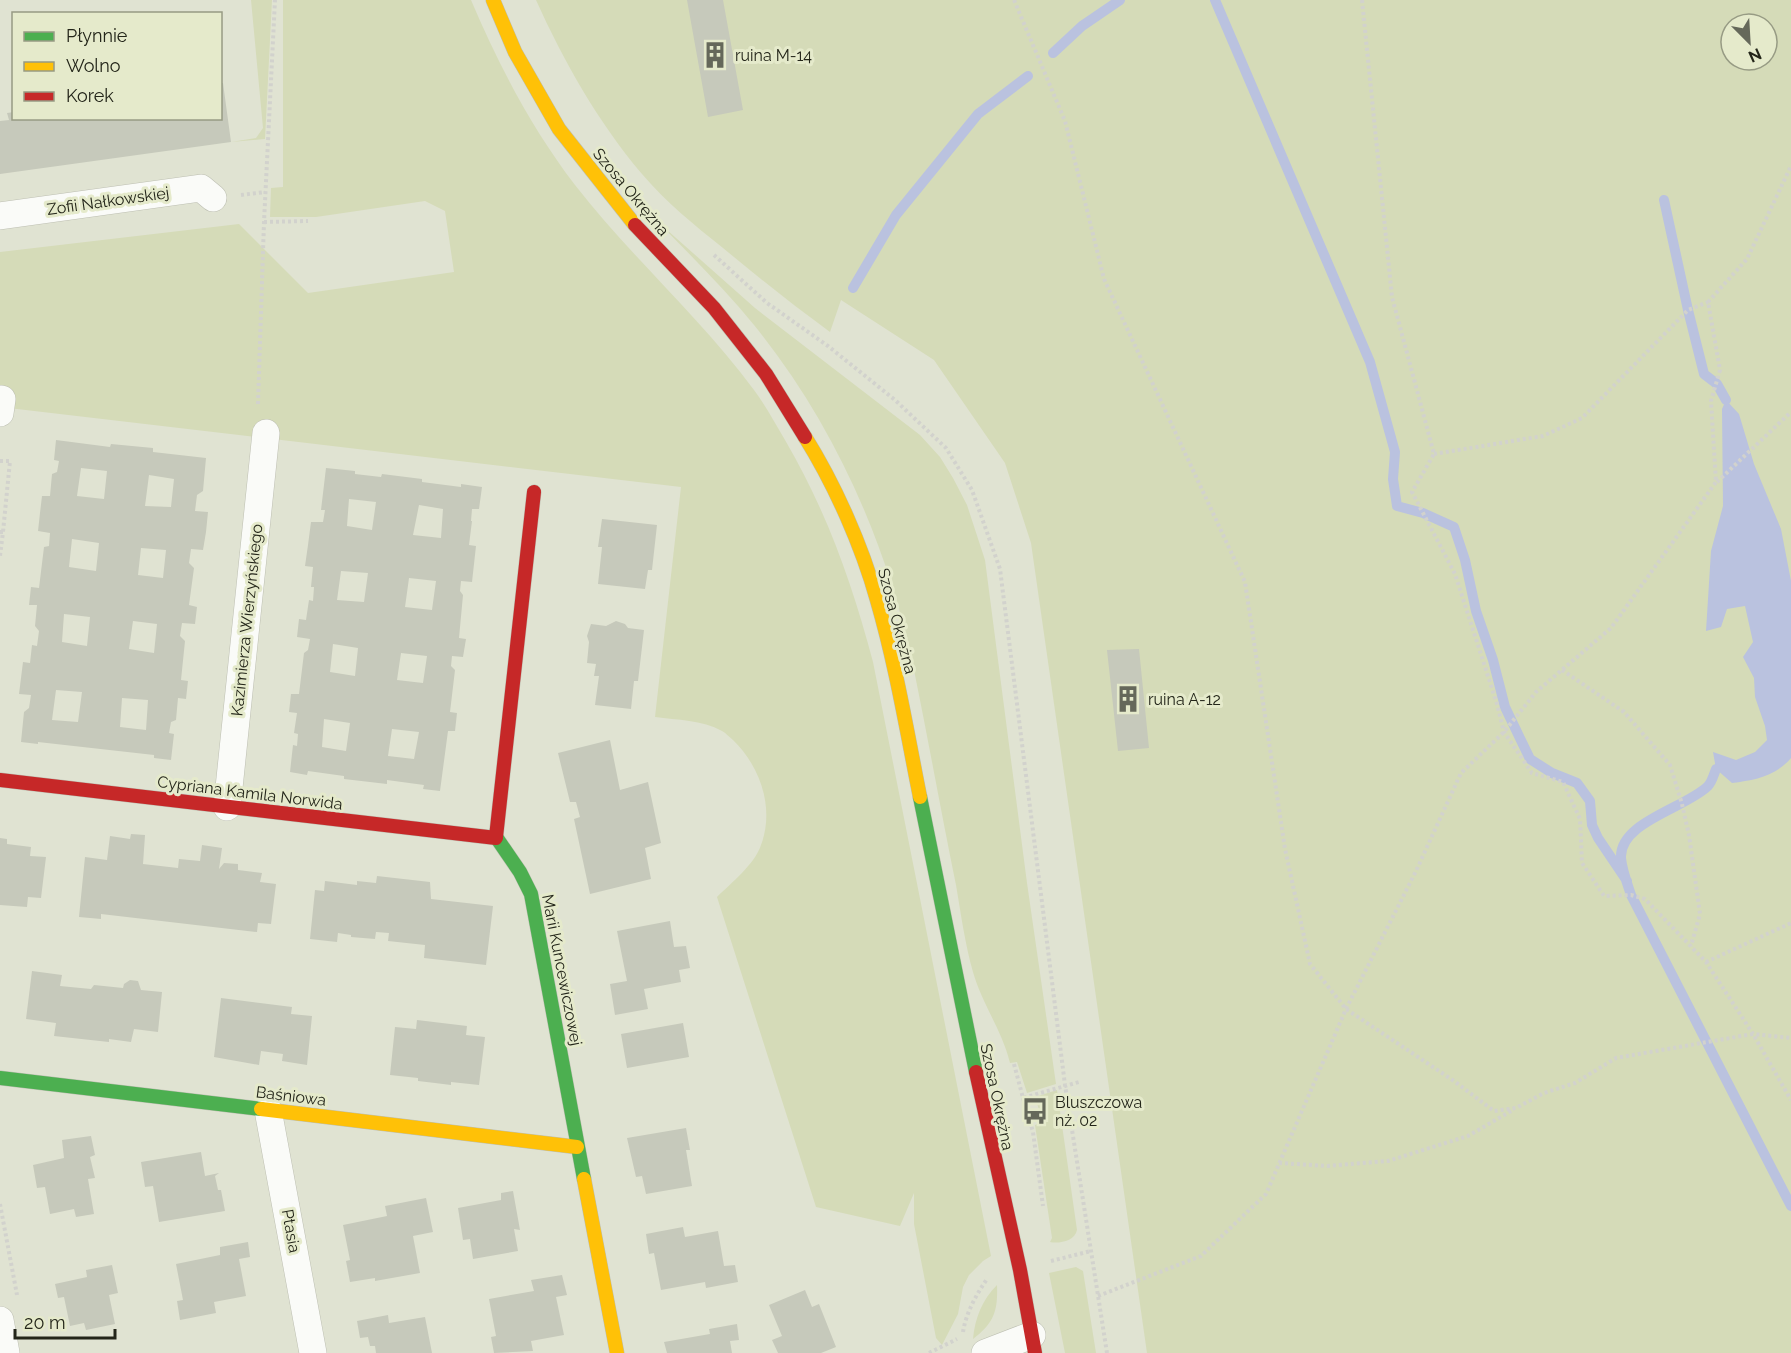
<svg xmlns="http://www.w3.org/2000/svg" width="1791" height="1353" viewBox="0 0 1791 1353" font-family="Raleway,sans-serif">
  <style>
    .green { fill: #d5dbb8; fill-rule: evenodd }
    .water { fill: #bac2df }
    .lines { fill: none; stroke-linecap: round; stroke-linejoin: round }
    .stream { stroke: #bac2df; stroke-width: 10 }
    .building { fill: #c6c9bb; fill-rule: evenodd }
    .street-casing { stroke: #bdbfb2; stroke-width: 28 }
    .fast-casing { stroke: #bdbfb2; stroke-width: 15 }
    .slow-casing { stroke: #bdbfb2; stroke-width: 15 }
    .jam-casing { stroke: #bdbfb2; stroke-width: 15 }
    .path { stroke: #d2d2cd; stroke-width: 4; stroke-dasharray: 3 3; stroke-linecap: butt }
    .street { stroke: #fafbf8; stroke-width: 27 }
    .fast { stroke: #4caf50; stroke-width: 14 }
    .slow { stroke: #ffc107; stroke-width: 14 }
    .jam { stroke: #c62828; stroke-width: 14 }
    .labels { text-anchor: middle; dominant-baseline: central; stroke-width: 6; stroke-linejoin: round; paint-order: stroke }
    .poi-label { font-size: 16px; fill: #232519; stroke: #e5eacb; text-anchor: start }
    .street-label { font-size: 16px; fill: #232519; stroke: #e5eacb }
  </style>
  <rect width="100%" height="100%" fill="#e0e3d2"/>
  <path class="green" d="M251,0h21l-7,139 -34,3 25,-4 7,-10z
    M283,0h188c28,66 61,129 104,185 56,72 125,132 179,205 12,16 21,33 31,50 42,72 67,143 88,222l118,594 -8,5 -14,14 -6,12 -5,27 -16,31 -6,-7 -22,-114v-31l-14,33 -84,-19 -99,-310c14,-14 38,-33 44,-52 14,-37 -1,-79 -28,-105 -4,-3 -7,-7 -11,-9 -20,-11 -45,-11 -67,-14l26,-230 -681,-80v-155l239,-28 69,69 146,-21 -9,-61 -20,-10 -109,16h-46l1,-29 12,-1z
    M536,0h1255v1353h-644l-116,-810 -26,-80 -71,-103 -93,-60 -11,32c-37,-27 -72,-55 -107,-84 -29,-23 -57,-46 -81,-74 -44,-52 -78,-112 -106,-174zM1731,24h36v36h-36z
    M658,222l97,86 165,127 20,22 13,21 14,27 18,55 42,323 29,201 -29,9 -10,-31 -7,1c-8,-33 -28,-59 -37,-91 -8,-28 -12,-58 -17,-87 -15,-73 -28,-147 -43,-220 -27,-124 -79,-241 -159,-340 -29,-36 -63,-69 -96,-103z
    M1057,1090l20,140c-2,11 -18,14 -27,12l2,-4 -17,-113 8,-3 -8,-25z
    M1076,1267l7,4 13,82h-31l-16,-80z
    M997,1285c1,26 -3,38 -24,54 2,-21 9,-39 24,-54z"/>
  <path class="water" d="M1726,400l13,14 15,50 27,65 10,52v177c-15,18 -36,22 -59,25l-16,-14 -3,-17 23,8 19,-8 12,-12 -2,-14 -10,-29 -1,-19 -11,-21 10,-15 -8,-36 -18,3 -6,18 -15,4 5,-80 12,-45 -1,-97z"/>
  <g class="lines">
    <path class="stream" d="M1215,0l155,362 25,90 -2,27 4,27 26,7 31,14 11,33 11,51 17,49 12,47 25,52 22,14 25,10 13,18 2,24 6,13 29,43
      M1053,53l29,-27 38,-26
      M1664,200l24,110 16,64 13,10 9,16
      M853,288l43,-73 82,-101 50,-38
      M1716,769c-2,5 -4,13 -8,17 -22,22 -89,36 -87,72 1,12 6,25 10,37l160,311"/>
  </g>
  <path class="building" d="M687,0h36l20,110 -35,7z
    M220,83h3l8,59 -231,32v-53l9,-1 -2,-7 7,-1v6h206z
    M56,440l54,7 1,-3 42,4v4l53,6 -3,33 -6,4 -2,16 13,1 -2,20 -3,18 -12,-1 -2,14 5,5 -5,37 8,2 -2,17 -13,-1 -2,13 5,5 -4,39 7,1 -2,18 -8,-1 -2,22 -5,2 -2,11 5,1 -3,26 -17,-2v-3l-116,-13v2l-17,-2 3,-30 5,-4 2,-13 -12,-1 4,-32 7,1 2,-18 5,1 2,-15 -4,-5 2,-21h-8l2,-18 8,1 5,-41 5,-1 1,-13 -12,-2 2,-18 2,-17h8l2,-22 5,-2 2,-11 -5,-1zM81,468l26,3 -3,28 -27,-3zM149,475l25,4 -3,28 -26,-1zM72,539l27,4 -3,28 -27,-4zM141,548l25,2 -3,28 -25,-3zM64,614l26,3 -3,29 -25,-4zM133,621l24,3 -3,29 -25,-4zM56,690l26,2 -4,30 -26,-2zM122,698l26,2 -2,30 -26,-3z
    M326,468l29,3v3l26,3 1,-3 40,5v3l39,5v-3l21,3 -3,22h-7l-1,12h1l-3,24 7,1 -4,36 -11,-1 -1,10 3,4 -4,43 7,1 -3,18 -11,-1 -1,10 4,4 -5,42 7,1 -2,18h-7l-8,60 -17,-2 1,-4 -37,-5v4l-43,-5v-3l-36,-5 -1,4 -17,-3 3,-27 4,1 1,-12 -4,-1 3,-20 -8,-1 2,-18h8l5,-41 4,-3 2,-11 -13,-2 2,-18 7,1 3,-20 4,1 1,-14h-3l2,-20 -8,-1 3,-21 3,-23h12l2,-12h-4zM349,499l27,3 -4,28 -25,-4zM419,505l24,4 -2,29 -28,-3zM341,571l27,2 -4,29 -27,-2zM409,578l27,3 -4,29 -27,-3zM333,644l25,4 -3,28 -25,-4zM401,653l26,3 -4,27 -26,-3zM324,719l26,4 -4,28 -24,-4zM392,729l27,3 -5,27 -26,-3z
    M602,519l55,6 -5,45h-4l-3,19 -47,-5 4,-37h-4z
    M616,621l9,3 3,4 16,2 -6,51h-4l-3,28 -36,-4 4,-29h-5l2,-12 -9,-1 2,-21 -2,-6 4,-12 15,2z
    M1139,649l10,99 -31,3 -11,-101z
    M610,740l10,50 28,-8 13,61 -16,5 6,31 -61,15 -16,-75 6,-2 -4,-15h-6l-12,-49z
    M131,834l14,1 -2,29 35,4 1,-9 21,2 2,-16 20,3 -3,21 5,-6 14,1v6l24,3 -2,9 16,2 -5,40 -13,-1 -1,9 -156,-18v5l-22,-2 6,-60 22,3 3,-24 20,3z
    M0,838l7,1v5l24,3 -1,9 16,1 -5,41 -13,-1 -1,10 -27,-2z
    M377,876l53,6 1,17 62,7 -7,59 -62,-7 1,-13 -37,-4 1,-8 -13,-1 -1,7 -24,-2v-2l-13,-2 -1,9 -27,-3 5,-49 9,1 1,-10 32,4v-4l19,2z
    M670,921l4,26 12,-1 4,22 -11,2 2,12 -37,7 4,20 -33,6 -5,-31 17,-3 -10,-50z
    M32,971l30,4 -2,11 31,3 3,-4 29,3 1,-4 6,-4 8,1 3,9 21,2 -4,40 -24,-3 -3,13 -22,-3v3l-55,-6 2,-13 -30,-4z
    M221,998l71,9 -1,7 21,2 -5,49 -25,-4 1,-7 -22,-3 -2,14 -45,-8z
    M417,1020l50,6 -1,9 19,2 -6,48 -28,-3v3l-16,-2 -17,-2v-3l-28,-3 5,-48 21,2z
    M683,1023l6,34 -62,11 -6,-34z
    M686,1128l4,22h-4l6,36 -46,8 -4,-18 -6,1 -9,-39z
    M91,1136l4,19 -5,2 5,21 -7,1 6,35 -18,3 -2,-8 -24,5 -5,-27 -8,1 -4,-23 31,-7 -2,-18z
    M201,1152l4,24 14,-3 -4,3 3,14h3l4,21 -66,11 -6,-36 -8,1 -4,-25z
    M513,1191l7,39 -6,-1 4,22 -45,8 -3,-20 -7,1 -5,-32 43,-8v-7z
    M426,1198l7,34 -20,4 7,37 -45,8v-3l-25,4 -4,-21 4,-1 -7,-35 44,-9 -2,-10z
    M683,1227l2,10 33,-6 6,35 11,-1 3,17 -32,6 -1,-6 -44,8 -7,-37 -5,1 -3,-20z
    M248,1242l2,15 -11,2 7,37 -32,6 2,11 -36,7 -3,-19 6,-1 -7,-36 44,-9v-8z
    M112,1265l6,28 -9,2 6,29 -29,6 -2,-7 -14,3 -6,-29 -6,1 -3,-14 32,-7 -1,-7z
    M562,1275l5,20 -11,2 8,38 -33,6 2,10 -39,2 -3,-16 5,-1 -7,-37 45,-8 -3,-11z
    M805,1290l7,17 7,-3 17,43 -15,6h-43l-6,-13 10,-4 -13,-31z
    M388,1315l1,8 36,-6 7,36h-56l-1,-7h-5l-2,-9 -8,1 -3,-17z
    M737,1324l2,16 -9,1 2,12h-65l-3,-11 46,-8 -1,-5z"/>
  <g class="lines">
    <defs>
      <path id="street" d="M0,216l201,-28 12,10
        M0,413l2,-14
        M227,807l39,-374
        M268,1110l45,243
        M0,1320l6,33
        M985,1353l47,-18"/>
      <path id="fast" d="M920,797l56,275
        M496,837l24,35 11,22 53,285
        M0,1078l261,31"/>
      <path id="slow" d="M493,0l22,52 44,77 76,96
        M805,437c30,48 57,109 72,163 19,65 30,132 43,197
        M261,1109l316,38
        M584,1179l33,174"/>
      <path id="jam" d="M635,225l79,83 52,66 39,63
        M0,780l496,58
        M496,837l38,-345
        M976,1072l44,198 15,83"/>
    </defs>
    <use href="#street" class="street-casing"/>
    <use href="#fast" class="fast-casing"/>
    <use href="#slow" class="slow-casing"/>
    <use href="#jam" class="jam-casing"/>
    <path class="path" d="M1014,0l51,121 39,158 141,303 40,267 25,115 36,45 108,72 40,30 22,-3 28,-15 31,-10 41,-25 137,-24 38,66
      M1362,0l30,297 42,157 -22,38 43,82 42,130 7,28 28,41 31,9 17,37 2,44 22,33 27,-1 14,4 61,63 47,72 38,4
      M241,195l24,-3
      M264,222l44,-1
      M714,255l53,48 61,43 67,54 51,48 26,42 28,79 65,516 42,268
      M258,404l6,-182 11,-222
      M1434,454l109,-18 39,-18 106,-108 20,-8
      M0,461h10l-7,71
      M1717,482l74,-70
      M0,532h3l-3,24
      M1562,670l62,42 46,53 12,39 7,31 11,79 -9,32
      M1706,962l85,-39
      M1014,1064l9,34 56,-16
      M1023,1098l10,34 10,74
      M1279,1163l49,3 60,-5 80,-25 45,-26
      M0,1204l17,91
      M1051,1261l40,-10
      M1098,1296l103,-40 65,-62 80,-185 70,-138 45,-98 43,-41 32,-40 75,-64 105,-146 -5,-81 9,-31 -12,-68 39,-43 44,-93
      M963,1332c3,-19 13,-37 24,-53
      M929,1353l28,-14"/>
    <use href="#street" class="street"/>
    <use href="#fast" class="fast"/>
    <use href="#slow" class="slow"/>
    <use href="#jam" class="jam"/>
  </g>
  <defs>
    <symbol id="building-bare" viewBox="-9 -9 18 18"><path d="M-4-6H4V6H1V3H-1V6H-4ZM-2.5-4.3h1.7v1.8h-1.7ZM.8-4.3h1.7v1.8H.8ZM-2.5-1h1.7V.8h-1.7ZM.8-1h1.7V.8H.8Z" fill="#65685a" stroke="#e5eacb" stroke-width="2.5" paint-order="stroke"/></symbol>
    <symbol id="bus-bare" viewBox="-9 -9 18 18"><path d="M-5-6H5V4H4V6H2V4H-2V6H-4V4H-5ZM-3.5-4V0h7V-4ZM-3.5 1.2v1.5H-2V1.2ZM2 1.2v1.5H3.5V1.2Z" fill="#65685a" stroke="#e5eacb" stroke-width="2.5" paint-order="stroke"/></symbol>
  </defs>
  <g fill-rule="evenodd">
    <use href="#building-bare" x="696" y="36" width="38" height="38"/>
    <use href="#building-bare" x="1109" y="680" width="38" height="38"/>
    <use href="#bus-bare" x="1016" y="1092" width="38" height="38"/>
  </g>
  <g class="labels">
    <g class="poi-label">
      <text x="735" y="55">ruina M-14</text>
      <text x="1148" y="699">ruina A-12</text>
      <text x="1055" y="1102">Bluszczowa<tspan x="1055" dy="18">nż. 02</tspan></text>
    </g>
    <g class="street-label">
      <text transform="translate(631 192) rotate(50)">Szosa Okrężna</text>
      <text transform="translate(108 201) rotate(-8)">Zofii Nałkowskiej</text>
      <text transform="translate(247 620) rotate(-84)">Kazimierza Wierzyńskiego</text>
      <text transform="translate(897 621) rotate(75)">Szosa Okrężna</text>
      <text transform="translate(250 793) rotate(7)">Cypriana Kamila Norwida</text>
      <text transform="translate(562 970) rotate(79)">Marii Kuncewiczowej</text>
      <text transform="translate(291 1096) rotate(7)">Baśniowa</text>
      <text transform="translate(997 1097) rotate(78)">Szosa Okrężna</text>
      <text transform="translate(291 1231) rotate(80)">Ptasia</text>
    </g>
  </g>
  <rect x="12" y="12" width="210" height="108" fill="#e5eacb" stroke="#979b84" stroke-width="1.5"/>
  <rect x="24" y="32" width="30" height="9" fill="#4caf50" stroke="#979b84" stroke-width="1.5"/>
  <text x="66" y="42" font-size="18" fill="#232519">Płynnie</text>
  <rect x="24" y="62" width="30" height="9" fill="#ffc107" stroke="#979b84" stroke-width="1.5"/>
  <text x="66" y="72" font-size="18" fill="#232519">Wolno</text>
  <rect x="24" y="92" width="30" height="9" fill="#c62828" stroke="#979b84" stroke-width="1.5"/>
  <text x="66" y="102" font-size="18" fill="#232519">Korek</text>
  <g transform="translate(1749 42) rotate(156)"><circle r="28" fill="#e5eacb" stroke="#979b84" stroke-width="1.5"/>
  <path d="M0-4.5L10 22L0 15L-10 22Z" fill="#65685a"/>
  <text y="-9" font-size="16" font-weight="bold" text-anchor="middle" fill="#232519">N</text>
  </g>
  <path d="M15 1329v9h100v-9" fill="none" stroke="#232519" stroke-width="3"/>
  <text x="24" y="1329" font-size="18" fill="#232519" stroke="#e5eacb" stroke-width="4.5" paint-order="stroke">20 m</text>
</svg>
